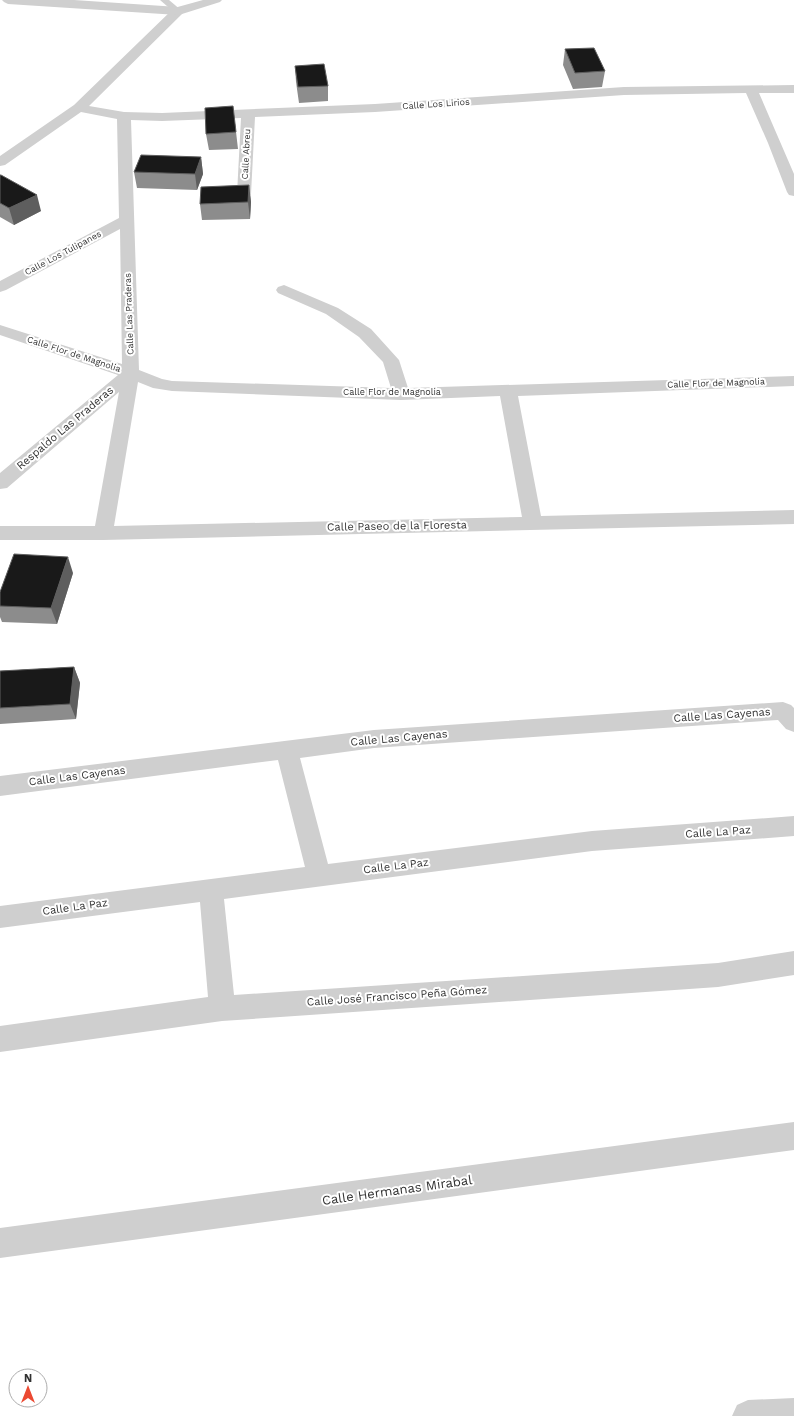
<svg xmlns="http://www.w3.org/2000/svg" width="794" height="1416" viewBox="0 0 794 1416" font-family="'Work Sans',sans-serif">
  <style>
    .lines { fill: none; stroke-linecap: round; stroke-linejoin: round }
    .service { fill: #cfcfcf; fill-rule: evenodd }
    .minor { fill: #cfcfcf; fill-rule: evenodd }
    .tertiary { fill: #cfcfcf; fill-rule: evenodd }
    .wall { fill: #8c8c8c }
    .shaded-wall { fill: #5e5e5e }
    .building { fill: #191919; stroke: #5e5e5e }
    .labels { text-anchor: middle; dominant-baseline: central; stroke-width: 4; stroke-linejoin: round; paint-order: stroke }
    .far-street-label { font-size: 9px; fill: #323232; stroke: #fff }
    .street-label { font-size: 11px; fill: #323232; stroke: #fff }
    .near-street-label { font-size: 13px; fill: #323232; stroke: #fff }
  </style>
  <rect width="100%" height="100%" fill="#fff"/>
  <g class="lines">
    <path class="service" d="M160,0h9l13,11 -4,2h-3z"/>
    <path class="minor" d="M203,0h19l-2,2 -38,12 -93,92 35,6 38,1 213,-9 249,-17 170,-2v8h-35l35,81v22l-5,-1 -2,-3 -19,-49 -22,-50 -122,2 -249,17 -120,5 -4,77 -2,3 -5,1 -5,-1 -2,-3 4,-76 -79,3 -31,-1 8,250 23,9 10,2 219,7 -8,-26 -24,-25 -33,-23 -48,-21 -2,-3 2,-3 6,-2 54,23 33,21 28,31 9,28 386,-12v10l-276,10 23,120 253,-6v14l-691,16h-103v-14h95l24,-134 -112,96 -7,1v-16l118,-98 -118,-40v-10l122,39 -2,-135 -114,61 -6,2v-11l119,-63 -2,-99 -36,-7 -76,53 -5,1v-10l74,-51 100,-97zM138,382l15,6 19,3 229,9 99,-4 22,121 -408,9z
      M783,702l8,3 3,3v24l-8,-3 -8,-9 -404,28 -74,10 28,106 264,-33 202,-15v20l-202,15 -368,48 10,96 484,-32 76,-12v24l-76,12 -496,34 -222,31v-26l208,-29 -8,-95 -200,26v-22l305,-39 -27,-107 -278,36v-20l374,-46z
      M794,1122v28l-794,108v-30z"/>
    <path class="tertiary" d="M2,0h72l104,7 4,1 2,3 -2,3 -4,1 -170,-11 -4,-2z
      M794,1398v18h-62l5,-11 11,-5z"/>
  </g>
  <path class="wall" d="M565,49l40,22 -3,16 -29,2 -10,-24z
    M295,66l33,20v15l-29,2 -3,-21z
    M233,106l5,43 -29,1 -3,-16z
    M201,157l2,17 -6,16 -60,-2 -3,-16z
    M0,175l41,36 -27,14 -14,-8z
    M249,185l2,17 -1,17 -48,1 -2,-16z
    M73,573l-16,51 -55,-2 -2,-5v-11z
    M74,667l6,16 -4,36 -76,5v-53z"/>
  <path class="shaded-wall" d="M201,157l2,17 -6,16 -2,-16z
    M249,185l2,17 -1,17 -2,-17z
    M37,195l4,16 -27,14 -5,-17z
    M68,557l5,16 -16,51 -6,-16z
    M74,667l6,16 -4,36 -6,-15z"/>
  <path class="building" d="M594,48l11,23 -30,2 -10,-24z
    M324,64l4,22 -30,1 -3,-21z
    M233,106l3,26 -30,2 -1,-26z
    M141,155l60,2 -6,17 -61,-2z
    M0,175h1l36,20 -28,13 -9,-5z
    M249,185l-1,17 -48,2 1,-17z
    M14,554l54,3 -17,51 -51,-2v-14z
    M74,667l-4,37 -70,4v-37z"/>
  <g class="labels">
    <g class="far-street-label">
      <text transform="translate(436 104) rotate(-4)">Calle Los Lirios</text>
      <text transform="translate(246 154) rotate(-87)">Calle Abreu</text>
      <text transform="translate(63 253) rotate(-28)">Calle Los Tulipanes</text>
      <text transform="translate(129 314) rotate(-92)">Calle Las Praderas</text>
      <text transform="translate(74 354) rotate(18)">Calle Flor de Magnolia</text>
      <text transform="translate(716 383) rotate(-2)">Calle Flor de Magnolia</text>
      <text x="392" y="392">Calle Flor de Magnolia</text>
    </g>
    <g class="street-label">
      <text transform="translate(65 428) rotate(-40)">Respaldo Las Praderas</text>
      <text transform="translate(397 526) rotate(-1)">Calle Paseo de la Floresta</text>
      <text transform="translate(722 715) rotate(-4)">Calle Las Cayenas</text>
      <text transform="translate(399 738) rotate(-5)">Calle Las Cayenas</text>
      <text transform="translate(77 776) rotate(-7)">Calle Las Cayenas</text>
      <text transform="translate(718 832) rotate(-4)">Calle La Paz</text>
      <text transform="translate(396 866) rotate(-7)">Calle La Paz</text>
      <text transform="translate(75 907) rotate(-8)">Calle La Paz</text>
      <text transform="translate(397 996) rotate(-4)">Calle José Francisco Peña Gómez</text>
    </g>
    <g class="near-street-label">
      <text transform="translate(397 1190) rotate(-8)">Calle Hermanas Mirabal</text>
    </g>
  </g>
  <g transform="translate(28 1388)"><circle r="19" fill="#ffffff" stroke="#adadad"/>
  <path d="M0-3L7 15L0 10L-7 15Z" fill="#eb4932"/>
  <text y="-6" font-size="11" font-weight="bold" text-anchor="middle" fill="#323232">N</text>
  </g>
</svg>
